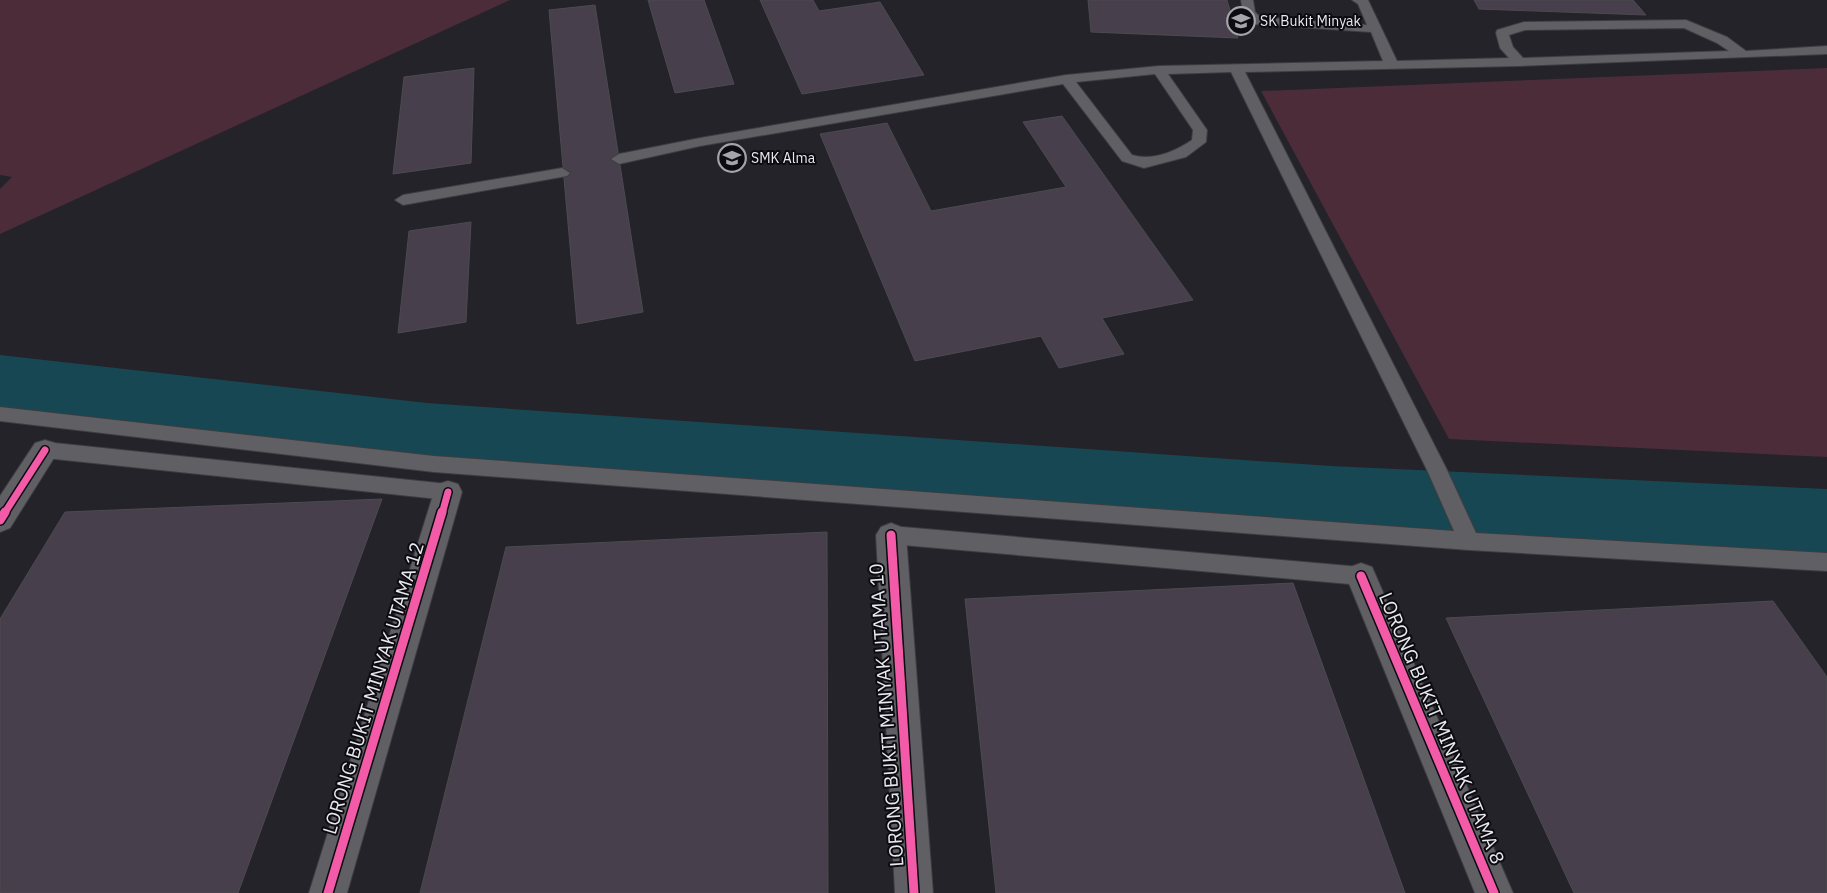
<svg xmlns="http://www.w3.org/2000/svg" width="1827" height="893" viewBox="0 0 1827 893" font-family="'IBM Plex Sans',sans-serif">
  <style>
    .green { fill: #4c2c39 }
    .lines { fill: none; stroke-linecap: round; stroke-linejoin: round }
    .river { fill: #174753; fill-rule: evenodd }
    .building { fill: #473f4b; stroke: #4c4b50 }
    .service-casing { stroke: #3d3d41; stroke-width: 2 }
    .minor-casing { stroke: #3d3d41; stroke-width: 2 }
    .service { fill: #5f5f64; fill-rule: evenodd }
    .minor { fill: #5f5f64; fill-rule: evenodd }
    .cycleway-far1-casing { stroke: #0b0b10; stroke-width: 10 }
    .cycleway-casing { stroke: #0b0b10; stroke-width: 12 }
    .cycleway-far1 { stroke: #f35aa7; stroke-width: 7 }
    .cycleway { stroke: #f35aa7; stroke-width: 9 }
    .labels { text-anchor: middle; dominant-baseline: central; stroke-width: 4; stroke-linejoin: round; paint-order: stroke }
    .far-poi-label { font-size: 14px; fill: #e9e9f0; stroke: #0b0b10; text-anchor: start }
    .near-street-label { font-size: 19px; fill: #e9e9f0; stroke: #0b0b10 }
  </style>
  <rect width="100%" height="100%" fill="#232329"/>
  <path class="green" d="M0,0h510l-510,234v-45l12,-12 -12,-2z
    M1827,68v389l-378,-18 -188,-348z"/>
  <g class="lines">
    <path class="river" d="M0,355l427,48 904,63 496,23v70l-496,-27 -904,-69 -427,-54z"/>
  </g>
  <path class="building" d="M648,0h56l30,84 -59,9z
    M760,0h53l6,11 61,-9 44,73 -122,19z
    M1088,0h139l11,38 -147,-6z
    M1474,0h159l13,15 -167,-6z
    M595,5l48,307 -66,12 -28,-314z
    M474,68l-3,95 -78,11 11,-97z
    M1062,116l131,184 -91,18 22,36 -65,14 -18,-32 -126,25 -95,-227 67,-11 44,88 135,-24 -43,-65z
    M471,222l-5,100 -68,11 11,-102z
    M382,499l-144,394h-238v-274l65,-107z
    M827,532l1,361h-408l86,-346z
    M1293,583l112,310h-409l-31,-294z
    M1773,601l54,76v216h-253l-128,-275z"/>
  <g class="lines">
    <defs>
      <path id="service" d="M1241,0h12l2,12 5,5 107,8 -9,-21 -6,-4h16l29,61 112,-3 -9,-10 -4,-15 1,-3 27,-8 162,-2 41,17 19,14 81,-5v8l-308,12 -274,6 202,398 29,63 351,20v18l-358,-21 -1035,-78 -434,-51v-14l434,49 1020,75 -27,-61 -196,-398 -63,2 39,56 -1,12 -20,15 -42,11 -22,-7 -59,-77 -363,62 -81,18 -8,-5 8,-5 81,-16 366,-63 93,-9 224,-5 -12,-29 -119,-8 -9,-11zM1684,28l33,15 12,8 -206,7 -10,-11 -4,-12 16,-5zM1155,74l38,56 -1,10c-18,12 -39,21 -60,15l-56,-73z
        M562,168l8,5 -3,3 -164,29 -8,-5 8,-5z
        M45,442l403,42 7,2 3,6 -3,6 -7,2 -403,-42 -7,-3 -3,-5 3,-5z
        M891,526l470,41 8,2 3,7 -3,7 -8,2 -470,-41 -8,-3 -3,-6 3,-6z"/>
      <path id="minor" d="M45,440l10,3 4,7 -49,78 -10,4v-36l35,-53z
        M448,481l10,3 4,8 -115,401h-38l125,-401 4,-8z
        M891,523l10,4 5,8 27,358h-38l-19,-358 5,-8z
        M1361,563l11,4 4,9 137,317h-38l-129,-317 4,-9z"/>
    </defs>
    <use href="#service" class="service-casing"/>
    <use href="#minor" class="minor-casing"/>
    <use href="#service" class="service"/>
    <use href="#minor" class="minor"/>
    <defs>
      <path id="cycleway-far1" d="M4,514l41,-64
        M442,514l6,-22"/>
      <path id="cycleway" d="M0,520l5,-8
        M891,535l23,358
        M1361,576l133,317
        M328,893l114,-381"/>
    </defs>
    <use href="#cycleway-far1" class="cycleway-far1-casing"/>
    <use href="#cycleway" class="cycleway-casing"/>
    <use href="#cycleway-far1" class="cycleway-far1"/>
    <use href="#cycleway" class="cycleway"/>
  </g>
  <defs>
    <symbol id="school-ring" viewBox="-11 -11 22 22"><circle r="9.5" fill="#0b0b10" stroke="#a4a4aa" stroke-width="1.5"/><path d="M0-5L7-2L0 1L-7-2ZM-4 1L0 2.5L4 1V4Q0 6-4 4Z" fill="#a4a4aa"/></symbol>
  </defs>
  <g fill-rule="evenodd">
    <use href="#school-ring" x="1225" y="5" width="32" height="32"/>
    <use href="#school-ring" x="716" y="142" width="32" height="32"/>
  </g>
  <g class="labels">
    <g class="far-poi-label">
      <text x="1260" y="21">SK Bukit Minyak</text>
      <text x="751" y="158">SMK Alma</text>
    </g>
    <g class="near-street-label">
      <text transform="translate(373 688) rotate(-73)">LORONG BUKIT MINYAK UTAMA 12</text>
      <text transform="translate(886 715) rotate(-94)">LORONG BUKIT MINYAK UTAMA 10</text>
      <text transform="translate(1442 728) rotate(67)">LORONG BUKIT MINYAK UTAMA 8</text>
    </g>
  </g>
</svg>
